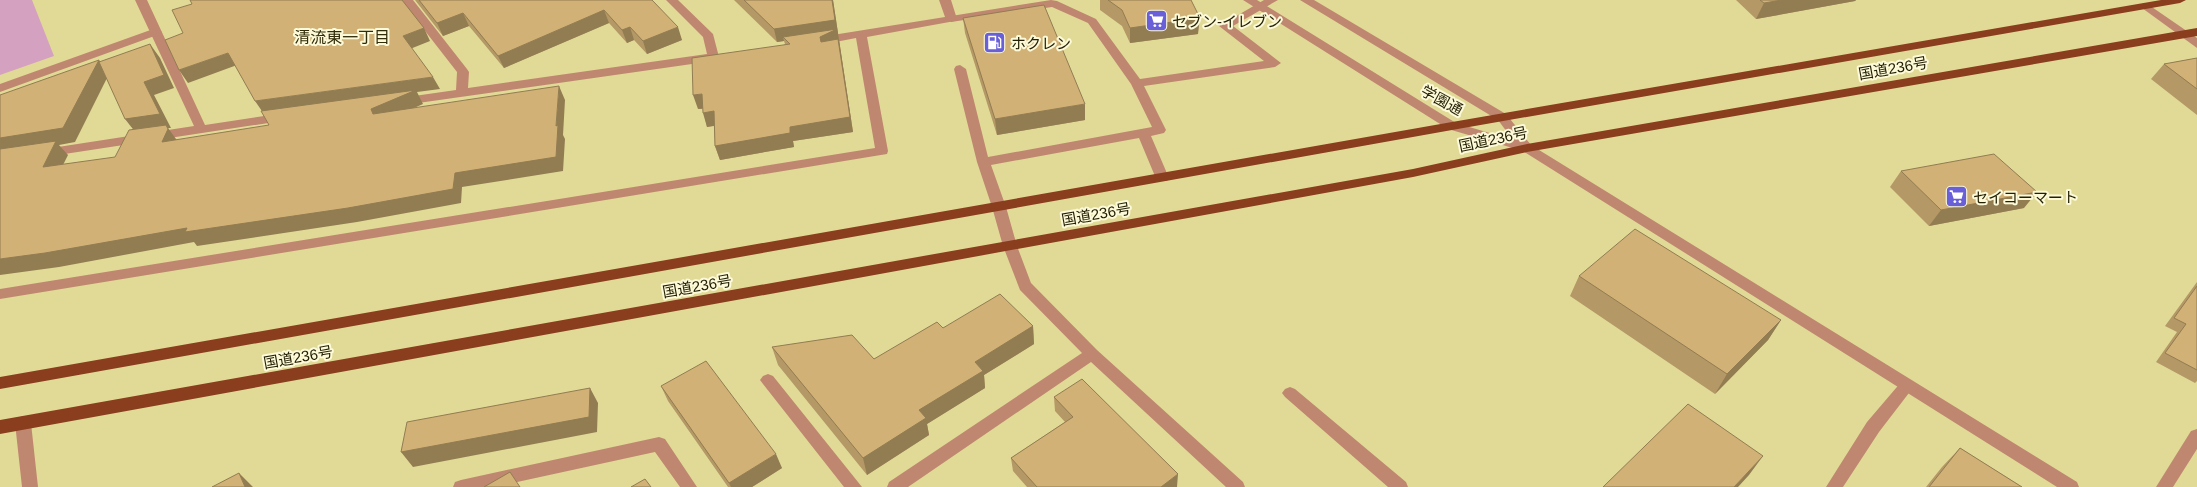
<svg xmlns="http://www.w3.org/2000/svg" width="2197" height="487" viewBox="0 0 2197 487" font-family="Helvetica,'Noto Sans JP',sans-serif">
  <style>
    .green { fill: #d5a1c0 }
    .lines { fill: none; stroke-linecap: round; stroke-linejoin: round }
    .service { fill: #c08770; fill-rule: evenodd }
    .minor { fill: #c08770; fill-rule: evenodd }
    .tertiary { fill: #c08770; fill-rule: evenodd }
    .trunk { fill: #8a3e1e; fill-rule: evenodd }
    .wall { fill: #b49865 }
    .shaded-wall { fill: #927c52 }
    .building { fill: #d1b175; stroke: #927c52 }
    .labels { text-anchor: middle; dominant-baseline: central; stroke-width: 4; stroke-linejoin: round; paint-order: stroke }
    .poi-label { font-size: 15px; fill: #221f04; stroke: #fdfad9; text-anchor: start }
    .street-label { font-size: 15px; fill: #221f04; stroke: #fdfad9 }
    .neighbourhood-label { font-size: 16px; fill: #302c09; stroke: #fdfad9 }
  </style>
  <rect width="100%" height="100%" fill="#e1da97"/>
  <path class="green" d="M0,0h32l22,56 -54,19z"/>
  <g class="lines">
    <path class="service" d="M1051,0l6,1 39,18 44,60 124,-18 -45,-35 45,-26h14l-45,26 48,37 -6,4 -131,19 22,44 -2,3 -13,3 18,42 -2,3h-10l-18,-43 -148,27 15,42 -2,3h-10l-2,-3 -15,-45 -23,-93 2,-3 4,-1 6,4 22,88 164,-30 -21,-43 -43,-61 -36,-16 -101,15 -6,-3 6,-3z
      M156,28l6,4 -2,2 -160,58v-8z
      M768,374l5,2 89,111h-18l-81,-103 -3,-4 3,-4z
      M1907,379l5,2 3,4 -3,4 -33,43 -36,55h-17l41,-65 35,-41z
      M1290,387l5,2 111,93 2,5h-20l-103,-90 -3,-4 3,-4z
      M23,416l6,2 2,5 7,64h-16l-7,-64 2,-5z
      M659,437l6,2 32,48h-17l-25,-35 -161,35h-41l2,-5 6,-2z"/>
    <path class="minor" d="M135,0h12l58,125 79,-12 6,4 -2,3 -243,37 -5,-1 -1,-3 6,-4 149,-23z
      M401,0h12l54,69 2,3 -1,16 239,-34 -4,-17 -37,-37h12l35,34 6,23 -6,4 -309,44 -4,-1 -2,-3 2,-3 56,-8 1,-18z
      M939,0h12l6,19 -2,2 -88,16 21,114 -1,3 -887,145v-10l875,-141 -19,-110 -36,7 -6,-4 6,-4 125,-20z
      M2146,3l51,35v10l-55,-40 -2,-2 2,-2z
      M999,202l5,2 2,3 11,39 14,37 66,67 146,132 2,5h-19l-135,-125 -183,125h-21l2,-5 193,-129 -62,-63 -17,-44 -11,-39 2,-3z
      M2197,429v20l-24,38h-17l35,-56z"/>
    <path class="tertiary" d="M1243,0h14l199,123 57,17 -15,-20 -198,-120h14l192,114 25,31 546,337 2,5h-22l-534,-336 -75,-22z"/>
    <path class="trunk" d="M2161,0h25l-6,3 -728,127 -1452,259v-12l1452,-255z
      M2197,28v8l-670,116 -114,25 -1413,257v-14l1413,-251 114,-25z"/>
  </g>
  <path class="wall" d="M415,0h237l30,40 -35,14 -13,-14 -7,3 -18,-20 -105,45 -35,-42 -26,10z
    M734,0h99l20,132 -60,9 1,6 -74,13 -5,-14 -1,-20 -7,1 -4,-18h-5l87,-65 -1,-3 -7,1z
    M1100,0h91l7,34 -68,9 -8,-17 -22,-16z
    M1736,0h120l-1,1 -99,18z
    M963,18l122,102 -88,15 -32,-102z
    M2197,58v57l-46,-36 13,-15z
    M1901,171l123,37 -95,18 -39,-39z
    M1579,276l202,44 -13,20 -53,54 -145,-98z
    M2197,282v99l-2,2 -39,-21 21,-30 -12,-6z
    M1033,326l1,18 -50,31 1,13 -58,36 2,11 -62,40 -89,-110 -6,-18 102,12 69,-31z
    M661,386l121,82 -30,19h-24l-60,-86z
    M1054,397l123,90h-150l-14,-16 -2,-13 54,-36 -10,-11z
    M1960,448l62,39h-96l16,-20z"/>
  <path class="shaded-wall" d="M833,0l20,132 -60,9 1,6 -74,13 -5,-14 75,-19 49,-83 -56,-7 1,4 -7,1 -3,-13z
    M1782,0h74l-1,1 -99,18 8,-16z
    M604,10l5,13 -105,45 -6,-12z
    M463,13l6,13 -26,10 -6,-13z
    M1200,18l-2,16 -68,9v-15z
    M630,27l4,13 -7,3 -5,-13z
    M678,27l4,13 -35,14 -4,-13z
    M424,28l6,13 -20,8 -7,-13z
    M150,44l10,14 14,30 -20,7 17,33h-3l8,11 3,4 -6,13 -37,-23 -11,-14z
    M228,53l9,12 -49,18 -9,-13z
    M99,60l10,14 -34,68 -16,3 9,10 -13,26 -55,-27v-16z
    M433,77l7,12 -23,3 6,12 -43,19 -116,-9 -9,-13z
    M559,86l6,14 -2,35 2,4 -2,32 -101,16 -1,16 -104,19 -160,24 -3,-4 -135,25 -59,8v-16l455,-86 101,-47z
    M702,94l5,14 -9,1 -5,-14z
    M1085,104v16l-88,15 -2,-16z
    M714,111l4,14 -11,2 -4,-14z
    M2037,192l-13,16 -95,18 12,-16z
    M1781,320l-13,20 -53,54 12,-20z
    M1033,326l1,18 -50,31 1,13 -58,36 2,11 -62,40 -4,-17 112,-96z
    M590,388l8,15 -1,29 -184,35 -12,-15z
    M776,454l6,14 -30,19h-21l-2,-4z
    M1763,456l-14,19 -11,12h-4z
    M239,473l14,14h-8z
    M1178,474l-1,13h-16z"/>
  <path class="building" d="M190,0h212l22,28 -21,8 30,41 -178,24 -27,-48 -49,17 -14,-30 18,-7 -11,-23 20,-6z
    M419,0h233l26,27 -35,14 -13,-14 -8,3 -18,-20 -106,46 -35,-43 -26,10z
    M744,0h88l3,20 -61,9z
    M1108,0h83l9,18 -70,10 -8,-18z
    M1760,0h22l-18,3z
    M1044,5l41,99 -90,15 -32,-101z
    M837,29l-17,8 1,5 17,-3 12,78 -60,10v6l-75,13 -1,-35 -11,2 -1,-19 -9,1 -1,-37 98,-14 -7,-7z
    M150,44l14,31 -20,7 16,32 -35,5 -26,-57z
    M2197,58v31l-33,-25z
    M99,60l-36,68 -63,10v-43z
    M559,86l-3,40 2,-1 -2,32 -101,16 -2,16 -105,19 -163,24 2,-4 -142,25 -45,6v-110l56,-8 -13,26 72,-10 14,-27 37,-5 2,4 -6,13 107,-17 -8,-14 155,-21 -45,19 2,5z
    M1994,154l43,38 -96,18 -40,-39z
    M1635,229l146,91 -54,54 -148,-98z
    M2197,286v84l-32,-17 21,-29 -12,-6z
    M1000,294l33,32 -58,36 8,9 -64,39 7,8 -63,40 -91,-111 80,-12 22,24 63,-37 6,6z
    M706,361l70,93 -47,29 -68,-97z
    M1082,379l96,95 -17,13h-124l-26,-29 62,-41 -19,-20z
    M590,388l-1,29 -188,35 6,-30z
    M1688,404l75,52 -29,31h-131z
    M1960,448l62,39h-93z
    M510,472l10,15h-36z
    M239,473l6,14h-33z
    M645,479l6,8h-20z"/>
  <defs>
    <symbol id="supermarket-square" viewBox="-11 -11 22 22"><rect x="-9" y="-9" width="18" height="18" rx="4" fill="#695fd8" stroke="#fdfad9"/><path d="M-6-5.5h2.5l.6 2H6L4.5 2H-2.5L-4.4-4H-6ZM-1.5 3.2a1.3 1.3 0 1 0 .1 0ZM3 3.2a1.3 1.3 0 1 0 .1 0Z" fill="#fff"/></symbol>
    <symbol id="fuel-square" viewBox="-11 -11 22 22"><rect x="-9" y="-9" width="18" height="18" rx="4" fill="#695fd8" stroke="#fdfad9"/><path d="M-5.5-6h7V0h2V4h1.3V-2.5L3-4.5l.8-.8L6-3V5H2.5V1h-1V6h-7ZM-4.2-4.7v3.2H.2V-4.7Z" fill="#fff"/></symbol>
  </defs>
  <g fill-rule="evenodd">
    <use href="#supermarket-square" x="1144" y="8" width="25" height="25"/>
    <use href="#fuel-square" x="982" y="30" width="25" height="25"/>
    <use href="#supermarket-square" x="1944" y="184" width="25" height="25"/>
  </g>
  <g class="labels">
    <g class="poi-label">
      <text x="1172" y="21">セブン-イレブン</text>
      <text x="1011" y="43">ホクレン</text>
      <text x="1973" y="197">セイコーマート</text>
    </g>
    <g class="street-label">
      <text transform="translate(1893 68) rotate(-10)">国道236号</text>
      <text transform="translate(1442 100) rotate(29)">学園通</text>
      <text transform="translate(1493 139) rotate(-12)">国道236号</text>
      <text transform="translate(1096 214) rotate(-10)">国道236号</text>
      <text transform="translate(697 286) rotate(-10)">国道236号</text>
      <text transform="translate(298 357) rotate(-10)">国道236号</text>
    </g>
    <g class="neighbourhood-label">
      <text x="342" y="37">清流東一丁目</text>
    </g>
  </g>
</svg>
